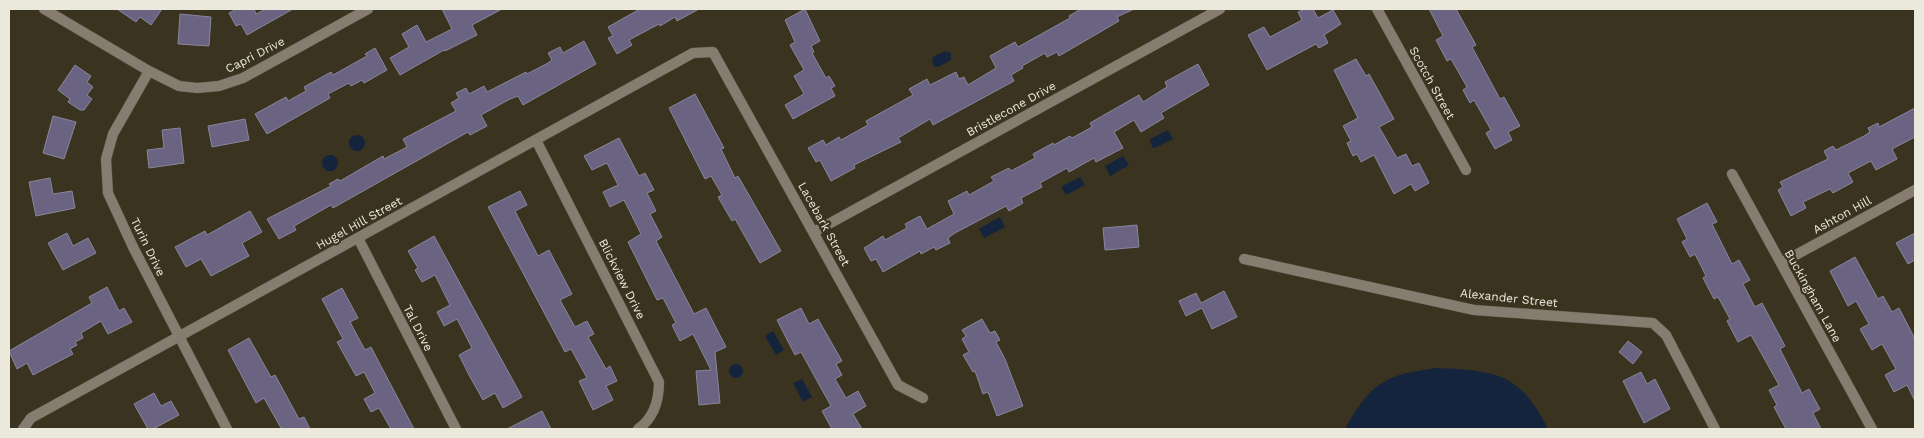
<svg xmlns="http://www.w3.org/2000/svg" width="1924" height="438" viewBox="0 0 1924 438" font-family="'Work Sans',sans-serif">
  <style>
    .water { fill: #14243c }
    .building { fill: #6a6382; stroke: #8a869b }
    .lines { fill: none; stroke-linecap: round; stroke-linejoin: round }
    .minor-casing { stroke: #55503e; stroke-width: 11 }
    .minor { stroke: #877c70; stroke-width: 10 }
    .labels { text-anchor: middle; dominant-baseline: central; stroke-width: 4.5; stroke-linejoin: round; paint-order: stroke }
    .street-label { font-size: 12px; fill: #ebe8dc; stroke: #393320 }
  </style>
  <rect width="100%" height="100%" fill="#393320"/>
  <path class="water" d="M945,51l6,2v7l-13,7 -4,-1 -2,-4 1,-5z
    M1168,130l5,9 -18,9 -3,-1 -2,-8z
    M349 143a8 8 0 1 1 16 0a8 8 0 1 1-16 0Z
    M322 163a8 8 0 1 1 16 0a8 8 0 1 1-16 0Z
    M1123,156l6,9 -19,11 -5,-10z
    M1080,177l5,8 -19,10 -5,-8z
    M1000,217l5,10 -21,11 -5,-9z
    M773,331l11,19 -8,5 -11,-19z
    M729 371a7 7 0 1 1 14 0a7 7 0 1 1-14 0Z
    M1438,368c59,3 82,5 110,61h-203c26,-46 40,-55 93,-61z
    M802,379l10,18 -9,5 -10,-19z"/>
  <path class="building" d="M117,9h45l-11,16 -11,-8 -4,5z
    M237,9h17l2,5 10,-5h27l-46,26 -6,-11 -5,2 -7,-13z
    M442,9h60l-30,16 5,10 -32,16 -1,-1 -44,25 -10,-17 19,-11 -7,-13 15,-9 9,17 26,-13z
    M640,9h59l-22,12 -2,-4 -15,9 -1,-2 -30,16 3,5 -15,9 -9,-16 5,-2 -5,-9z
    M805,9l15,32 -9,5 3,6 -2,1 14,25 3,-2 6,10 -4,2 4,8 -42,23 -8,-14 19,-11 -10,-18 10,-6 -14,-25 5,-3 -10,-22z
    M1081,9h53l-17,8 2,4 -60,35 -2,-4 -10,5 -2,-4 -23,13 1,2 -12,7 3,6 -81,44 -3,-6 -32,19 3,4 -47,23 1,3 -24,13 -11,-21 -4,2 -8,-14 15,-8 3,5 13,-8 2,3 27,-15 -2,-4 47,-26 -4,-6 18,-10 3,6 26,-13 3,7 5,-2 4,8 28,-17 -6,-12 25,-14 3,5 52,-29 -1,-2z
    M1305,9h8l5,9 15,-8 8,14 -17,11 4,8 -9,5 -3,-4 -49,26 -19,-35 16,-8 6,10 32,-17 -4,-8z
    M1429,9h27l20,36 -4,2 28,52 4,-2 16,29 -12,6 4,8 -17,9 -9,-16 5,-3 -17,-30 -4,3 -7,-13 4,-3 -16,-28 -4,2 -11,-21 7,-4z
    M180,14l31,3 -2,29 -31,-2z
    M584,41l12,23 -73,41 -5,-9 -8,3 -29,16 6,11 -17,9 -2,-3 -135,76 -2,-3 -37,21 2,4 -17,9 -12,-20 64,-33 -2,-2 9,-5 2,2 43,-25 1,3 23,-12 -4,-8 53,-28 -5,-8 8,-5 -3,-5 10,-5 3,6 15,-8 3,6 39,-20 1,2 21,-11 4,-3 -4,-7 12,-6 3,6z
    M375,48l12,22 -23,13 -2,-3 -11,6 -2,-3 -21,11 2,4 -63,36 -12,-20 31,-17 2,4 18,-10 -2,-4 27,-15 2,3 34,-19 -2,-2z
    M1356,59l10,17 3,-2 25,45 -15,8 18,31 9,-4 6,12 7,-3 10,20 -14,8 -4,-7 -17,10 -20,-39 -13,7 -4,-8 -4,2 -6,-13 4,-2 -8,-15 15,-8 -24,-48z
    M1198,64l11,21 -48,28 3,5 -23,14 -7,-12 -20,12 9,16 -27,14 -2,-4 -25,14 -2,-4 -27,15 2,4 -21,11 2,5 -14,8 -3,-5 -51,27 -7,5 2,5 -14,7 -2,-3 -13,7 -1,-3 -37,21 -7,-13 -5,2 -7,-13 19,-12 2,4 22,-12 -2,-4 15,-8 7,13 27,-15 -6,-13 19,-10 2,4 25,-14 -3,-4 18,-9 2,3 24,-13 -2,-4 20,-11 1,2 16,-9 2,2 20,-11 -2,-4 49,-28 4,7 24,-15 -2,-5z
    M75,65l16,11 -4,6 6,5 -6,8 5,4 -8,11h-4l-12,-8 2,-3 -12,-9z
    M695,94l29,54 -3,1 14,29 3,-2 43,75 -21,12 -25,-44 -3,2 -14,-24 4,-2 -11,-19 -6,3 -36,-71z
    M1915,108v29l-23,12 5,10 -21,11 -5,-9 -23,12 5,9 -20,11 -3,-4 -27,13 3,6 -15,8 -13,-26 5,-3 -3,-5 48,-23 -4,-8 9,-5 3,4 28,-14 6,-4 -2,-4 10,-5 1,4z
    M53,116l23,6 -12,37 -21,-6z
    M245,119l4,21 -37,7 -4,-21z
    M180,128l4,35 -35,5 -2,-18 17,-2 -2,-18z
    M619,138l20,38 6,-3 9,17 -7,3 9,18 -6,3 12,23 -6,4 38,73 12,-6 20,39 -11,5 5,51 -21,2 -3,-34 15,-1 -18,-36 -13,7 -8,-16 4,-2 -13,-25 -6,2 -29,-58 13,-8 -17,-34 -14,7 -7,-15 15,-7 -11,-22 -15,7 -8,-14z
    M50,178l3,16 19,-3 3,17 -39,8 -7,-34z
    M520,191l7,14 -12,6 23,45 11,-6 23,44 -12,6 15,27 12,-6 7,13 -6,3 18,32 4,-3 7,15 -11,5 7,14 -20,10 -14,-29 8,-3 -16,-29 -6,3 -77,-145z
    M1707,203l10,19 -5,2 20,40 7,-4 11,20 -7,4 12,23 7,-4 23,43 -5,3 22,44 7,-4 11,20 -7,4 8,16h-35l-12,-22 3,-2 -8,-15 10,-5 -28,-50 -13,7 -11,-21 3,-2 -12,-22 -4,2 -11,-21 3,-2 -11,-22 -5,3 -8,-15 5,-3 -10,-20z
    M250,211l12,21 -20,11 7,13 -38,20 -10,-17 -15,8 -11,-20 30,-16 2,4z
    M1137,225l2,22 -34,3 -2,-22z
    M67,233l6,13 15,-8 8,15 -33,17 -15,-27z
    M1915,233v27l-7,4 -12,-21z
    M434,236l88,161 -19,11 -8,-15 -12,7 -14,-25 -10,-20 13,-7 -15,-29 -13,7 -7,-14 13,-7 -15,-30 -13,7 -7,-12 3,-2 -10,-17z
    M1855,257l23,42 5,-3 9,16 7,-4 16,31v62l-8,-16 -13,7 -9,-17 11,-6 -14,-25 -10,6 -12,-21 9,-5 -13,-23 -8,5 -18,-35z
    M107,287l12,24 5,-3 8,14 -24,12 -7,-13 -20,12 2,5 -8,4 2,3 -7,4 3,5 -40,21 -6,-12 -10,6 -8,-18 83,-48 -3,-6z
    M342,288l16,30 -8,4 15,28 6,-3 43,82h-23l-12,-21 -8,4 -7,-13 11,-6 -11,-21 -8,4 -19,-34 6,-3 -21,-40z
    M1224,291l13,26 -25,12 -10,-21 -16,8 -7,-15 17,-8 5,10z
    M801,308l8,16 9,-5 24,42 -6,3 6,11 -7,4 11,19 12,-7 8,15 -13,8 9,15h-30l-10,-18 9,-5 -30,-54 -6,3 -18,-35z
    M982,319l8,14 5,-2 5,9 -4,2 9,17 18,47 -26,10 -9,-24 -5,2 -8,-23 -2,1 -10,-17 6,-3 -7,-13 4,-3 -4,-6z
    M249,338l22,39 4,-2 24,44 5,-2 6,12h-31l2,-1 -17,-30 -8,5 -28,-53z
    M1628,341l14,11 -9,12 -14,-12z
    M1641,372l6,12 8,-5 15,30 -26,14 -21,-42z
    M154,393l7,13 10,-5 8,14 -26,14h-5l-14,-25z
    M542,411l9,18h-44z"/>
  <g class="lines">
    <defs>
      <path id="minor" d="M44,9l105,62 30,15 18,2 22,-2 24,-8 125,-69
        M1377,9l89,161
        M149,71l-36,63 -7,25 2,34 25,54 94,182
        M536,140l123,242c0,18 -5,36 -21,47
        M1732,174l140,255
        M814,232l406,-223
        M358,238l98,191
        M1244,259l230,51 179,13 13,12 49,94
        M1781,263l134,-73
        M23,429l8,-11 662,-365 20,-1 185,333 25,13"/>
    </defs>
    <use href="#minor" class="minor-casing"/>
    <use href="#minor" class="minor"/>
  </g>
  <g class="labels">
    <g class="street-label">
      <text transform="translate(255 55) rotate(-27)">Capri Drive</text>
      <text transform="translate(1432 83) rotate(61)">Scotch Street</text>
      <text transform="translate(1011 109) rotate(-29)">Bristlecone Drive</text>
      <text transform="translate(1842 215) rotate(-29)">Ashton Hill</text>
      <text transform="translate(359 223) rotate(-29)">Hugel Hill Street</text>
      <text transform="translate(824 224) rotate(61)">Lacebark Street</text>
      <text transform="translate(148 247) rotate(64)">Turin Drive</text>
      <text transform="translate(622 279) rotate(63)">Blickview Drive</text>
      <text transform="translate(1813 296) rotate(61)">Buckingham Lane</text>
      <text transform="translate(1509 298) rotate(6)">Alexander Street</text>
      <text transform="translate(418 328) rotate(63)">Tal Drive</text>
    </g>
  </g>
  <rect width="1924" height="438" fill="none" stroke="#ebe8dc" stroke-width="20"/>
</svg>
